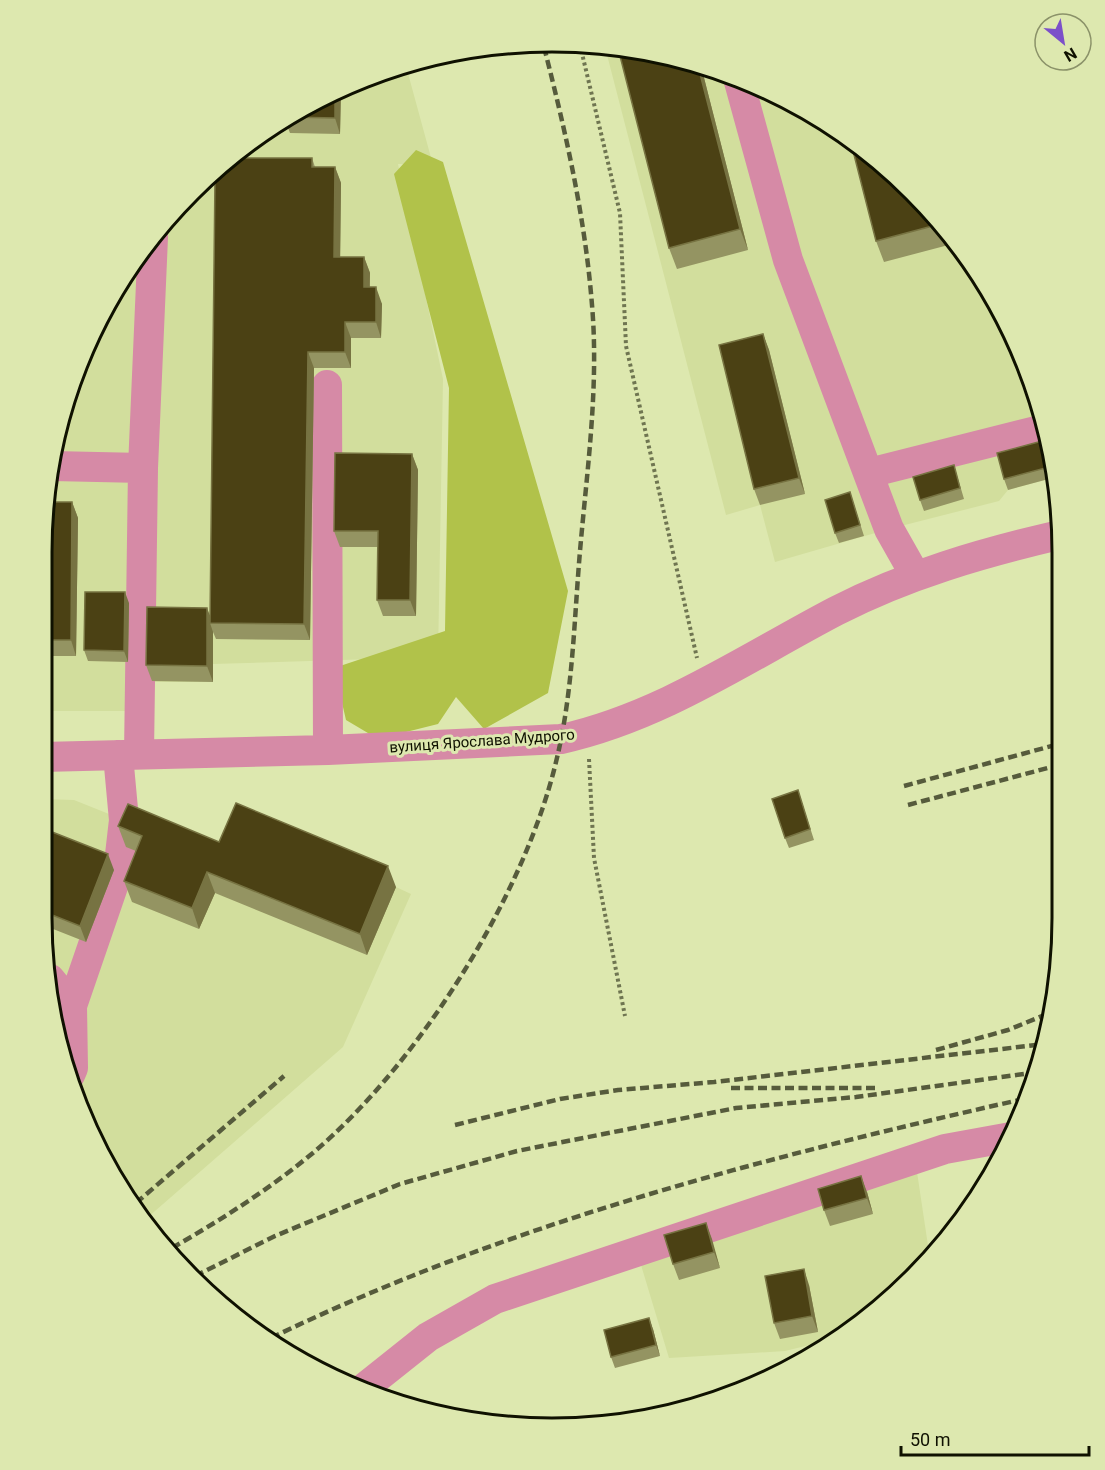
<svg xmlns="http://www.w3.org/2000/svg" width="1105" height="1470" viewBox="0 0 1105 1470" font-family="Roboto,sans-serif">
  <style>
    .built { fill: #d2de9d }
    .green { fill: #b1c24a }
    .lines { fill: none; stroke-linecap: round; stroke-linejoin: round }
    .path { stroke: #6f7551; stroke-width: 4; stroke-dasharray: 3 3; stroke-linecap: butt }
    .minor { stroke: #d68aa6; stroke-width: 30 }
    .rail { stroke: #565b3c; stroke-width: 4.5; stroke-dasharray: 9 4.5; stroke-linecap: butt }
    .wall { fill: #949462 }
    .shaded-wall { fill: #777342 }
    .building { fill: #4b4114; stroke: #777342; stroke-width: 1.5 }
    .labels { text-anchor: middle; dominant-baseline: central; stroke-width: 6; stroke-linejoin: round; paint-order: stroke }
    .street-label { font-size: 15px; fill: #0f1100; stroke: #dde8af }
    .rim { fill: none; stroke: #0f1100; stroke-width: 3 }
  </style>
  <rect width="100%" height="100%" fill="#dde8af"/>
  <path class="built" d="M605,47l47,5 96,29 88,47 77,63 64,78 47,88 32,120 -48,13 -9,11 -110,28 -114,33 -15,-57 -34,10z
    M406,66l27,99 -35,-1 45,215 -5,278 -225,7v18h-61l-1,29h-108v-192l16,-99 36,-93 52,-85 122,-114 88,-47z
    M42,799l32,1 50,20 272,67 15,7 -68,153 -196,171 -36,-45 -52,-123 -17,-132z
    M917,1172l13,87 -88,78 -57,14 -116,7 -31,-103z"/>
  <path class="green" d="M416,150l27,12 125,429 -20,102 -64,36 -28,-32 -18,27 -60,15 -32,-19 -12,-52 111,-37 4,-243 -55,-214z"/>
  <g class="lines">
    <path class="path" d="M580,45l40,168 6,133 71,312
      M589,759l5,99 31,158"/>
    <path class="minor" d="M738,78l50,182 101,269 26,46
      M327,385l1,365
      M52,466l91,2
      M869,473l175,-44
      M139,754l4,-286 10,-231
      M42,757l286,-7 233,-11c100,-22 185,-81 275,-128 70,-36 146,-58 223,-76
      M50,979l22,27
      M70,1075l3,-7 -1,-62 46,-134 6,-52 -6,-65
      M364,1388l64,-51 67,-38 450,-150 66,-12"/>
    <path class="rail" d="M904,786l155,-42
      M908,805l151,-40
      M936,1050l72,-20 44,-18
      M731,1088h144
      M455,1125l105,-26 58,-9 96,-8 331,-38
      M136,1203l148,-127
      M172,1248c49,-28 99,-60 142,-96 105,-89 210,-256 242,-390 17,-69 18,-141 24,-211 7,-81 19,-164 12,-246 -7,-89 -27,-176 -49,-262
      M195,1276l80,-40 125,-52 117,-33 219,-43 120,-11 182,-25
      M271,1338c239,-116 499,-182 757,-240"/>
  </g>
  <path class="wall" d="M652,52l49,14 47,184 -71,19 -8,-21z
    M341,89l-1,45 -50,-1 -5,-13z
    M312,158l3,9h20l6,16 -1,74h24l6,16v14l12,17 -1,34h-30v30h-37l-4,272 -94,-1 -3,-7v50l-61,-1 -6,-16 64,-50z
    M913,191l43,52 -72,19 -8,-21z
    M763,334l6,16 36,144 -45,11 -6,-16z
    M1046,440l10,37 -48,13 -4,-11z
    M412,454l6,16 -2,146h-33l-6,-16 1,-53h-38l-6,-16z
    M954,465l10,34 -40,12 -4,-11z
    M850,492l14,44 -25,7 -4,-10z
    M72,502l6,16 -2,138h-33v-137z
    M129,603l-1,59 -40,-1 -4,-11z
    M798,790l16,50 -25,8 -4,-10z
    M118,826l101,16 177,45 -29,68 -152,-62 -16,36 -67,-27 -8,-21 12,-30 -10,-4z
    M42,828l72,42 -28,72 -43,-17 -1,-7z
    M867,1192l6,22 -43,12 -6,-16z
    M706,1223l14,45 -41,12 -6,-16z
    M809,1285l9,47 -38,7 -6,-16z
    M653,1329l7,27 -45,12 -4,-11z"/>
  <path class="shaded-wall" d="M698,66h3l47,184 -8,-21z
    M341,89l-1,45 -5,-16v-25z
    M335,167l6,16 -1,90 -6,-16z
    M364,257l6,16 -1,30 -5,-16z
    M376,287l6,17 -1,34 -5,-16z
    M345,322l6,16v30l-6,-16z
    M763,334l6,16 36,144 -6,-16z
    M308,352l6,16 -4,272 -6,-16z
    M412,454l6,16 -2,146 -6,-16z
    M72,502l6,16 -2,138 -5,-16z
    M125,592l4,11 -1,59 -4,-11z
    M207,608l6,15h-3l3,9v50l-6,-16z
    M108,854l6,16 -28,72 -6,-16z
    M388,866l8,21 -29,68 -7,-21z
    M207,872l8,21 -16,36 -7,-21z
    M861,1176l6,16 6,22 -6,-16z
    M706,1223l6,16 8,29 -6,-16z
    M804,1269l5,16 9,47 -6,-16z
    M649,1318l4,11 7,27 -4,-11z"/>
  <path class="building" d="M618,48l34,4 46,14 42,163 -71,19z
    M335,93v25l-45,-1z
    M850,139l63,52 27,33 -64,17z
    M237,158h75v9h23l-1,90h30v30h12v35h-31v30h-37l-4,272 -94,-1 5,-445z
    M763,334l36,144 -45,11 -35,-144z
    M1046,440l7,26 -49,13 -7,-26z
    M335,453l77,1 -2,146h-33l1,-69h-44z
    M954,465l6,23 -40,12 -7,-23z
    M850,492l10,33 -25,8 -10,-33z
    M46,502h26l-1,138h-28v-121z
    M85,592h40l-1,59 -40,-1z
    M147,607l60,1v58l-61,-1z
    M1059,652v18l-5,-17z
    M798,790l12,39 -25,9 -13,-39z
    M236,803l152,63 -28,68 -153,-62 -15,36 -68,-27 18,-45 -24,-10 10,-22 91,38z
    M42,828l66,26 -28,72 -38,-15z
    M861,1176l6,22 -43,12 -6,-21z
    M706,1223l8,29 -41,12 -9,-29z
    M804,1269l8,47 -38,7 -9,-47z
    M649,1318l7,27 -45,12 -7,-27z"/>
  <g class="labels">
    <g class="street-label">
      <text transform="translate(482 741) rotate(-4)">вулиця Ярослава Мудрого</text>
    </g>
  </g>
  <path d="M0 0H1105V1470H0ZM552 52H552A500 500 0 0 1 1052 552V918A500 500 0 0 1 552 1418H552A500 500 0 0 1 52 918V552A500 500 0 0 1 552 52Z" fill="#dde8af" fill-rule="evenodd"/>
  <path class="rim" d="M552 52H552A500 500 0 0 1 1052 552V918A500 500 0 0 1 552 1418H552A500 500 0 0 1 52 918V552A500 500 0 0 1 552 52Z"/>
  <g transform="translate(1063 42) rotate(150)"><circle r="28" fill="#dde8af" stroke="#8b9269" stroke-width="1.5"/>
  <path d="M0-4.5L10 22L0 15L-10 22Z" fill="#7c50c9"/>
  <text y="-9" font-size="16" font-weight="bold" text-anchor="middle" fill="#0f1100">N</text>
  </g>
  <path d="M901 1446v9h188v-9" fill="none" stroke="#0f1100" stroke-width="3"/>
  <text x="910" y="1446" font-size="18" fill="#0f1100" stroke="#dde8af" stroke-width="4.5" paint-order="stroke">50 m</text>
</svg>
